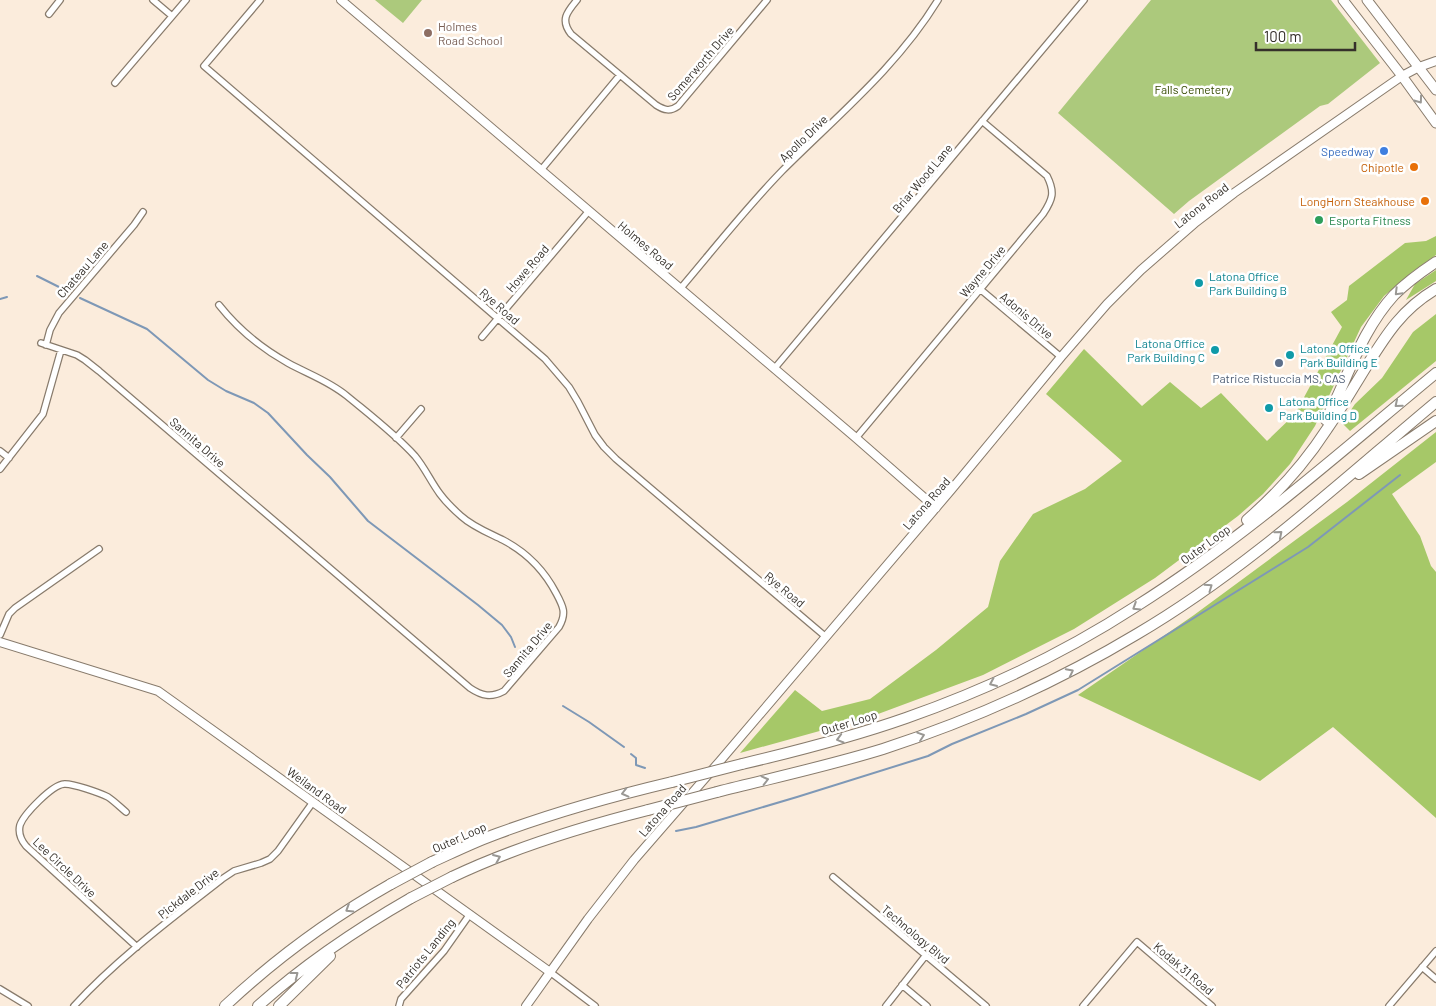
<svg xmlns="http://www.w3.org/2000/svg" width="1436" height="1006" viewBox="0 0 1436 1006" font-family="Barlow,sans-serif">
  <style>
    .green { fill: #acc97c }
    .forest { fill: #a6c868 }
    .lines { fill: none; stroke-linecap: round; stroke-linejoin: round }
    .stream { stroke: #7e98b6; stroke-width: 2 }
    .street-casing { stroke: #887b6c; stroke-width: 8 }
    .secondary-casing { stroke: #887b6c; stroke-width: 10 }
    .primary-casing { stroke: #887b6c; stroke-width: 11 }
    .highway-casing { stroke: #887b6c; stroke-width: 12 }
    .street { stroke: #fff; stroke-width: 5.5 }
    .secondary { stroke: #fff; stroke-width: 8 }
    .primary { stroke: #fff; stroke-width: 9 }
    .highway { stroke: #fff; stroke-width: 10 }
    .highway-bridge-casing { stroke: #887b6c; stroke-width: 12; stroke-linecap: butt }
    .highway-bridge { stroke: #fff; stroke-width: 10 }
    .oneway { stroke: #9a9894 }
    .education-dot { fill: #8d6e63; stroke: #fff; stroke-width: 2 }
    .shop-dot { fill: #3f7fe0; stroke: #fff; stroke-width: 2 }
    .food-dot { fill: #e8710a; stroke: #fff; stroke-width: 2 }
    .leisure-dot { fill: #2e9e5b; stroke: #fff; stroke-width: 2 }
    .culture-dot { fill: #0f9aa8; stroke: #fff; stroke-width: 2 }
    .service-dot { fill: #5c6f8a; stroke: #fff; stroke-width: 2 }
    .labels { text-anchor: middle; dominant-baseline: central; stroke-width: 5; stroke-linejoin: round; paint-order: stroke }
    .education-label { font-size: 12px; fill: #785e54; stroke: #fff; text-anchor: start }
    .street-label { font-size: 12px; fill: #35302a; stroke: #fff }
    .park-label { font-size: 12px; fill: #374b02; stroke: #fff }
    .shop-label { font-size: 12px; fill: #366cbe; stroke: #fff; text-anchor: end }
    .food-label { font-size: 12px; fill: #c56008; stroke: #fff; text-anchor: end }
    .leisure-label { font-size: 12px; fill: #27864d; stroke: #fff; text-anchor: start }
    .culture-label { font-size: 12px; fill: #0d838f; stroke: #fff; text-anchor: start }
    .service-label { font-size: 12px; fill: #4e5e75; stroke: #fff }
  </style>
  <rect width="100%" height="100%" fill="#fbecdc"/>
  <path class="green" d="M375,0h47l-19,23z
    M1151,0h180l49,63 -52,41 -8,2 -131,95 -15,13 -116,-101z"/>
  <path class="forest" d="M1436,236v19l-24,17 -28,24 -23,31 -46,99 -25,38 -27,30 -25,22 -83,62 -81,51 -91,46 -113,42 -130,36 55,-63 27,21 48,-12 66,-49 52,-43 12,-46 33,-47 52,-25 37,-28 -76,-67 38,-45 58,57 28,-24 31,26 20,-15 46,48 28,-27 47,-87 -11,-15 16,-12 2,-14 56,-43 21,-2z
    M1436,270v11l-30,19 9,-16z
    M1436,314v47l-86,70 -8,-8 13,-19 27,-26 31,-46z
    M1436,432v30l-44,32 28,42 11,30 5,6v246l-103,-91 -73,54 -182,-86 116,-80 153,-113z"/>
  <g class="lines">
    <path class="stream" d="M37,276l26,13
      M80,298l67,31 61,51 18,11 28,12 14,10 39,42 23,22 38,44 110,84 24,20 9,12 4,10
      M0,299l7,-2
      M563,706l26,16 35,25
      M631,754l5,4v7l9,3
      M676,831l20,-4 101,-30 131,-41 24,-12 74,-30 52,-24 230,-143 92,-72"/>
    <defs>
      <path id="street" d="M153,0l19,16
        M260,0l-56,66 341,293 24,28 9,15 17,33 9,12 12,12 210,178
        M577,0c-10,12 -17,20 -6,34l85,71c8,5 14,7 22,1l89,-106
        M49,14l11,-14
        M115,83l71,-83
        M541,170l79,-95
        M680,289c34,-40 66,-81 102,-118 55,-55 115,-104 156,-171
        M980,289l81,68
        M482,337l106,-125
        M41,343l36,12 8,5 14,11 371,317c12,8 21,10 34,3l55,-64c8,-14 4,-21 -3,-34 -12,-23 -30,-41 -53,-53 -14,-7 -30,-13 -42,-24 -8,-7 -15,-14 -21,-22 -9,-12 -15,-26 -25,-38 -20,-22 -45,-41 -68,-60 -18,-15 -39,-22 -59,-33 -27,-15 -50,-34 -69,-58
        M46,345l4,-15 9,-17 75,-88 9,-13
        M774,369l310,-369
        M396,438l25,-29
        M856,438l187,-224c10,-15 12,-22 4,-38l-65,-55
        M0,451l9,7
        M0,469l43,-55 18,-64
        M0,635l9,-21 6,-6 84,-59
        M126,812c-6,-5 -12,-11 -18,-15 -8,-4 -36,-14 -44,-13 -12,1 -40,30 -44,41 -2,8 1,15 6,21l111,101
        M833,877l153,129
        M1422,967l14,12
        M550,972l45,34
        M902,985l25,21
        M0,989l28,17
        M74,1006c44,-48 97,-87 148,-127l12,-8 27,-8 9,-4 8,-8 35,-49
        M399,1006l2,-7 43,-48 26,-37
        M886,1006l40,-51
        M1083,1006l54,-64 75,64
        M1389,1006l47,-55"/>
      <path id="secondary" d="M341,0l515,438 80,70
        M0,642l158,49 392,281
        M526,1006l62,-87 46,-59 86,-99 231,-271 110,-133 46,-53 34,-34 55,-48 38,-29 168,-117 17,-9 17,-6"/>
      <path id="primary" d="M1343,0l59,76 34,47
        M1367,0l69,90"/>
      <path id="highway" d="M1326,420c22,-42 35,-89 68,-125 13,-13 27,-23 42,-33
        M1359,474l77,-53
        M1247,520c31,-27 58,-57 80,-91 14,-20 26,-41 39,-62 20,-32 36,-58 70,-78
        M742,764c55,-13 110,-27 164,-46 80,-28 158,-65 229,-111 108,-68 203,-153 301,-234
        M717,792c55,-14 111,-26 166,-43 89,-29 174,-67 254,-115 109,-64 202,-151 299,-232
        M432,862c22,-10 44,-21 67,-29 57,-21 114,-37 173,-51
        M452,877c63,-30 129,-50 196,-67
        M225,1006c50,-47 106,-88 166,-122
        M258,1006c47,-42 99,-77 153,-108
        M279,1006l51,-50"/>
    </defs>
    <use href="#street" class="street-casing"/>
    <use href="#secondary" class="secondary-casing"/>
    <use href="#primary" class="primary-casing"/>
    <use href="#highway" class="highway-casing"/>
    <use href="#street" class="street"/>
    <use href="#secondary" class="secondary"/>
    <use href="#primary" class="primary"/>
    <use href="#highway" class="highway"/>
    <defs>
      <path id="highway-bridge" d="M672,782l70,-18
        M648,810l69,-18
        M391,884l41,-22
        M411,898l41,-21"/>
    </defs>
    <use href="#highway-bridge" class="highway-bridge-casing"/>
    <use href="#highway-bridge" class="highway-bridge"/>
  </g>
  <defs><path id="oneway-chevron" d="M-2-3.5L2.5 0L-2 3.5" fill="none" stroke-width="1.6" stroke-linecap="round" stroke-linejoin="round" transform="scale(1.25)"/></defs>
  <g class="oneway">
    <use href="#oneway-chevron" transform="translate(1419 100) rotate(54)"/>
    <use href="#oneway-chevron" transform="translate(1398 292) rotate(135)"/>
    <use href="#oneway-chevron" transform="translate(1398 404) rotate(140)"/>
    <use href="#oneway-chevron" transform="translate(1279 534) rotate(-40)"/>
    <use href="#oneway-chevron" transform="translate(1209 587) rotate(-35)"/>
    <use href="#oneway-chevron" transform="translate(1136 607) rotate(148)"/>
    <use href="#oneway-chevron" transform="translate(1070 672) rotate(-27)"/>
    <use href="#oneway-chevron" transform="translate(993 683) rotate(156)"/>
    <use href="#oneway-chevron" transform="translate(921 736) rotate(-19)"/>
    <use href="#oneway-chevron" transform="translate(840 739) rotate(164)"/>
    <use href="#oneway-chevron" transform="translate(765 780) rotate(-14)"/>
    <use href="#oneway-chevron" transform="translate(625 793) rotate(166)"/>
    <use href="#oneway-chevron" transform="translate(497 858) rotate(-23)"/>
    <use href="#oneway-chevron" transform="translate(349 909) rotate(148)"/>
    <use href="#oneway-chevron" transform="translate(295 975) rotate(-38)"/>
  </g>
  <circle class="education-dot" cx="428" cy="33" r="5"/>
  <circle class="shop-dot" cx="1384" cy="151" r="5"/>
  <g class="food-dot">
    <circle cx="1414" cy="167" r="5"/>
    <circle cx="1425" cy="201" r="5"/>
  </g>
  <circle class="leisure-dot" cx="1319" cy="220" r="5"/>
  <g class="culture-dot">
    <circle cx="1199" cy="283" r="5"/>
    <circle cx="1215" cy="350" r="5"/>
    <circle cx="1290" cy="355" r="5"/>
    <circle cx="1269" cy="408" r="5"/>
  </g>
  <circle class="service-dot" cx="1279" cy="363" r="5"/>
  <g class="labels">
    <g class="education-label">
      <text x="438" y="26">Holmes<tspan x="438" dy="14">Road School</tspan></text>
    </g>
    <g class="street-label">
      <text transform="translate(700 63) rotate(-49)">Somerworth Drive</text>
      <text transform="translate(803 138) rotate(-44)">Apollo Drive</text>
      <text transform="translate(922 178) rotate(-50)">Briar Wood Lane</text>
      <text transform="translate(1201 205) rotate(-38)">Latona Road</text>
      <text transform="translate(646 245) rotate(40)">Holmes Road</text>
      <text transform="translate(527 268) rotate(-49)">Howe Road</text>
      <text transform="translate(82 269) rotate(-49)">Chateau Lane</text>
      <text transform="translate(982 271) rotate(-50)">Wayne Drive</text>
      <text transform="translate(500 306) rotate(41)">Rye Road</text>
      <text transform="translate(1027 315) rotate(40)">Adonis Drive</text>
      <text transform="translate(198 442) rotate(41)">Sannita Drive</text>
      <text transform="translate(926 503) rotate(-49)">Latona Road</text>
      <text transform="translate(1205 544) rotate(-36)">Outer Loop</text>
      <text transform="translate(785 589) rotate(40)">Rye Road</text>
      <text transform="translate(527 649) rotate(-50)">Sannita Drive</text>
      <text transform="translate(849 722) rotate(-17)">Outer Loop</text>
      <text transform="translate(317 790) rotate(36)">Weiland Road</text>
      <text transform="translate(662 810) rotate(-49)">Latona Road</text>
      <text transform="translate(459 837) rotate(-24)">Outer Loop</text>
      <text transform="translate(65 867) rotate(43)">Lee Circle Drive</text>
      <text transform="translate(188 893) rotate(-38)">Pickdale Drive</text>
      <text transform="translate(916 934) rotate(40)">Technology Blvd</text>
      <text transform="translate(425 953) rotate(-51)">Patriots Landing</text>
      <text transform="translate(1184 968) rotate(40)">Kodak 31 Road</text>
    </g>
    <g class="park-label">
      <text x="1193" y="89">Falls Cemetery</text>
    </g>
    <g class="shop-label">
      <text x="1374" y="151">Speedway</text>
    </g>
    <g class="food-label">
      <text x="1404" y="167">Chipotle</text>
      <text x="1415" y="201">LongHorn Steakhouse</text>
    </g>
    <g class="leisure-label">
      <text x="1329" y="220">Esporta Fitness</text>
    </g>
    <g class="culture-label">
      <text x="1209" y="276">Latona Office<tspan x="1209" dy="14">Park Building B</tspan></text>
      <text x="1205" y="343" text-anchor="end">Latona Office<tspan x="1205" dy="14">Park Building C</tspan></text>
      <text x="1300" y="348">Latona Office<tspan x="1300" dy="14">Park Building E</tspan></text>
      <text x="1279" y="401">Latona Office<tspan x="1279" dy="14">Park Building D</tspan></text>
    </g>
    <g class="service-label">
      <text x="1279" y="378">Patrice Ristuccia MS, CAS</text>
    </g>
  </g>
  <path d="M1256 42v8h99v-8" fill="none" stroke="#35302a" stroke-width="2.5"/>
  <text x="1264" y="42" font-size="15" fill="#35302a" stroke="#ffffff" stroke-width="4" paint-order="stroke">100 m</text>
</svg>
